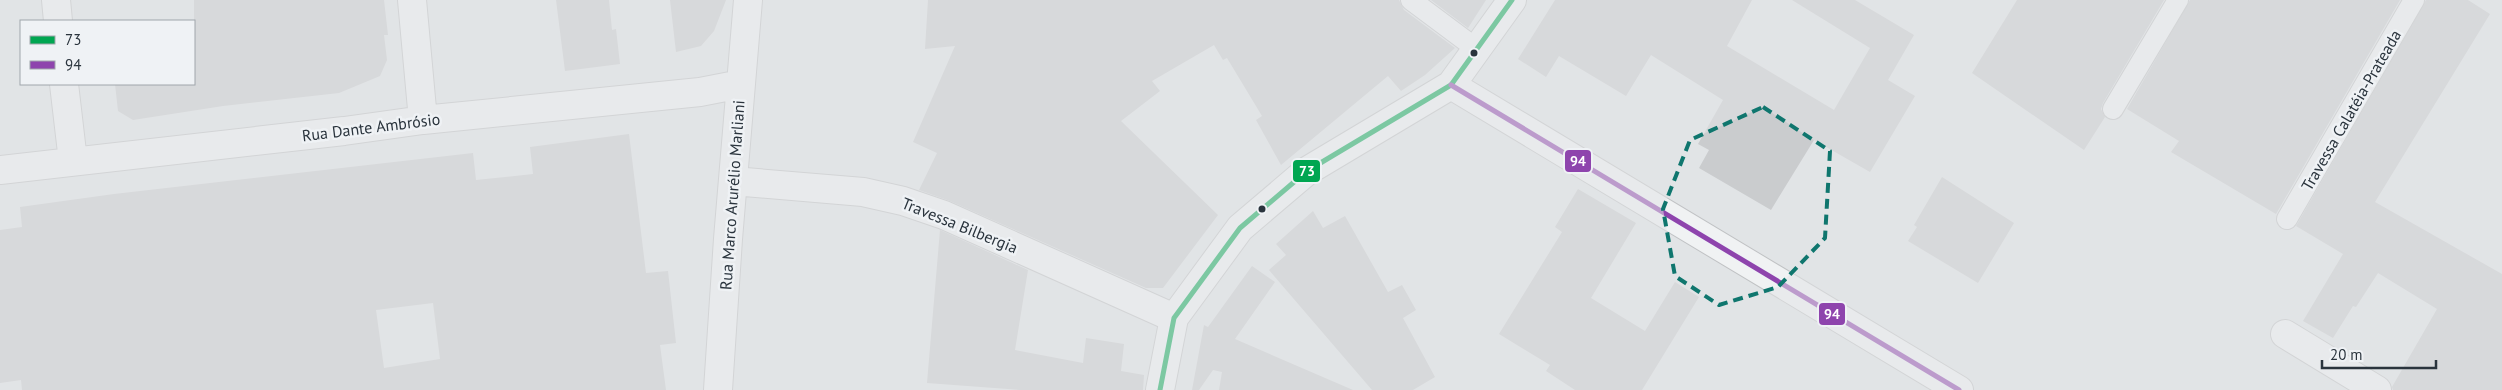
<svg xmlns="http://www.w3.org/2000/svg" width="2502" height="390" viewBox="0 0 2502 390" font-family="'PT Sans',sans-serif">
  <style>
    .building { fill: #caccce; fill-rule: evenodd }
    .lines { fill: none; stroke-linecap: round; stroke-linejoin: round }
    .service-casing { stroke: #c0c2c4; stroke-width: 22 }
    .minor-casing { stroke: #c0c2c4; stroke-width: 30 }
    .service { stroke: #f0f2f3; stroke-width: 20 }
    .minor { stroke: #f0f2f3; stroke-width: 28 }
    .bus-1-casing { stroke: #eff2f5; stroke-width: 9 }
    .bus-2-casing { stroke: #eff2f5; stroke-width: 9 }
    .bus-1 { stroke: #00a651; stroke-width: 5 }
    .bus-2 { stroke: #8e44ad; stroke-width: 5 }
    .marked { fill: none; stroke: #0f766e; stroke-width: 4; stroke-dasharray: 10 6; stroke-linejoin: round }
    .bus-dot { fill: #2a343d; stroke: #eff2f5; stroke-width: 2 }
    .labels { text-anchor: middle; dominant-baseline: central; stroke-width: 5; stroke-linejoin: round; paint-order: stroke }
    .street-label { font-size: 16px; fill: #2a343d; stroke: #eff2f5 }
    .line-badge { stroke: #eff2f5; stroke-width: 2 }
    .badge-label { font-size: 14px; text-anchor: middle; font-weight: bold; fill: #fff }
  </style>
  <rect width="100%" height="100%" fill="#e1e4e6"/>
  <path class="building" d="M194,0h190l4,35h-4l3,25 -7,16 -41,17 -116,13 -90,14 -15,-9 -3,-27h79z
    M556,0h53l3,30 4,-1 4,35 -55,7z
    M670,0h56l-12,31 -13,15 -25,6z
    M928,0h471l5,10 51,38 -30,27 -24,16 -13,-15 -107,89 -25,-45 6,-4 -35,-58 -4,2 -9,-15 -62,36 8,10 -39,30 97,94 -55,73h-17l-196,-87 -31,-11 18,-37 -24,-11 42,-96 -30,3z
    M1431,0h55l-18,28z
    M1555,0h197l-25,46 107,64 36,-62 -78,-48h63l59,35 -26,45 27,16 -45,76 -56,-32 -43,70 -72,-42 10,-18 -11,-6 25,-44 -72,-45 -25,41 -67,-40 -13,21 -28,-18z
    M2017,0h147l-61,103 -2,6 4,8 -21,33 -112,-77z
    M2190,0h210l-124,214 -105,-62 8,-11 -52,-32z
    M2426,0h42l22,14 -115,188 127,72v116h-109l-1,-3 45,-78 -59,-36 -22,34 -3,-1 -20,32 -30,-17 40,-67 -47,-28z
    M629,134l17,139 22,-2 8,72 -16,2 6,45h-644l-1,-10 -21,3v-153l22,-3 -2,-20 94,-13 359,-41 3,27 57,-6 -3,-27zM433,303l7,56 -56,9 -8,-58z
    M1942,177l72,46 -36,60 -70,-42 9,-14 -3,-2z
    M1578,189l58,34 -45,75 54,33 30,-49 24,15 -57,93h-67l-29,-19 4,-6 -51,-31 63,-102 -7,-5z
    M1313,211l10,17 22,-12 43,76 14,-7 14,25 -13,8 32,59 -22,13h-41l-103,-120 17,-15 -10,-11z
    M940,230l88,40 -13,80 68,13 3,-25 38,6 -3,27 23,4 -1,15h-122l-94,-7z
    M1252,266l23,16 -40,57 118,51h-134l3,-18 -9,-2 -14,20h-7l12,-65 4,2z"/>
  <g class="lines">
    <defs>
      <path id="service" d="M1411,0l67,50
        M2113,109l65,-109
        M2287,219l127,-219"/>
      <path id="minor" d="M56,0l2,21
        M412,0l11,120
        M64,84l9,77
        M1451,85l508,305
        M0,170l344,-39 79,-11 277,-28 41,-8
        M733,181l130,11 40,9 41,14 230,103
        M2285,334l92,56
        M718,390l10,-151 20,-239
        M1160,390l14,-72 66,-90 67,-57 144,-86 61,-85"/>
    </defs>
    <use href="#service" class="service-casing"/>
    <use href="#minor" class="minor-casing"/>
    <use href="#service" class="service"/>
    <use href="#minor" class="minor"/>
    <defs>
      <path id="bus-1" d="M1160,390l14,-72 66,-90 67,-57 144,-86 61,-85"/>
      <path id="bus-2" d="M1451,85l508,305"/>
    </defs>
    <use href="#bus-1" class="bus-1-casing"/>
    <use href="#bus-2" class="bus-2-casing"/>
    <use href="#bus-1" class="bus-1"/>
    <use href="#bus-2" class="bus-2"/>
  </g>
  <path d="M0 0H2502V390H0ZM1763,107l67,44 -5,87 -47,49 -59,18 -44,-29 -12,-67 27,-69z" fill="#e1e4e6" fill-opacity=".55" fill-rule="evenodd"/>
  <path class="marked" d="M1763,107l67,44 -5,87 -47,49 -59,18 -44,-29 -12,-67 27,-69z"/>
  <g class="bus-dot">
    <circle cx="1474" cy="53" r="4.5"/>
    <circle cx="1262" cy="209" r="4.5"/>
  </g>
  <g class="labels">
    <g class="street-label">
      <text transform="translate(2351 110) rotate(-60)">Travessa Calatéia-Prateada</text>
      <text transform="translate(371 127) rotate(-7)">Rua Dante Ambrósio</text>
      <text transform="translate(732 195) rotate(-86)">Rua Marco Arurélio Marliani</text>
      <text transform="translate(960 225) rotate(22)">Travessa Bilbergia</text>
    </g>
  </g>
  <g class="line-badge">
    <rect x="1564" y="149" width="28" height="24" rx="5" fill="#8e44ad"/>
    <rect x="1292" y="159" width="29" height="24" rx="5" fill="#00a651"/>
    <rect x="1818" y="302" width="28" height="24" rx="5" fill="#8e44ad"/>
  </g>
  <g class="badge-label">
    <text x="1578" y="166">94</text>
    <text x="1307" y="176">73</text>
    <text x="1832" y="319">94</text>
  </g>
  <rect x="20" y="20" width="175" height="65" fill="#eff2f5" stroke="#a0a6ab"/>
  <rect x="30" y="36" width="25" height="8" fill="#00a651" stroke="#a0a6ab"/>
  <text x="65" y="45" font-size="15" fill="#2a343d">73</text>
  <rect x="30" y="61" width="25" height="8" fill="#8e44ad" stroke="#a0a6ab"/>
  <text x="65" y="70" font-size="15" fill="#2a343d">94</text>
  <path d="M2322 360v8h114v-8" fill="none" stroke="#2a343d" stroke-width="2.5"/>
  <text x="2330" y="360" font-size="15" fill="#2a343d" stroke="#eff2f5" stroke-width="4" paint-order="stroke">20 m</text>
</svg>
